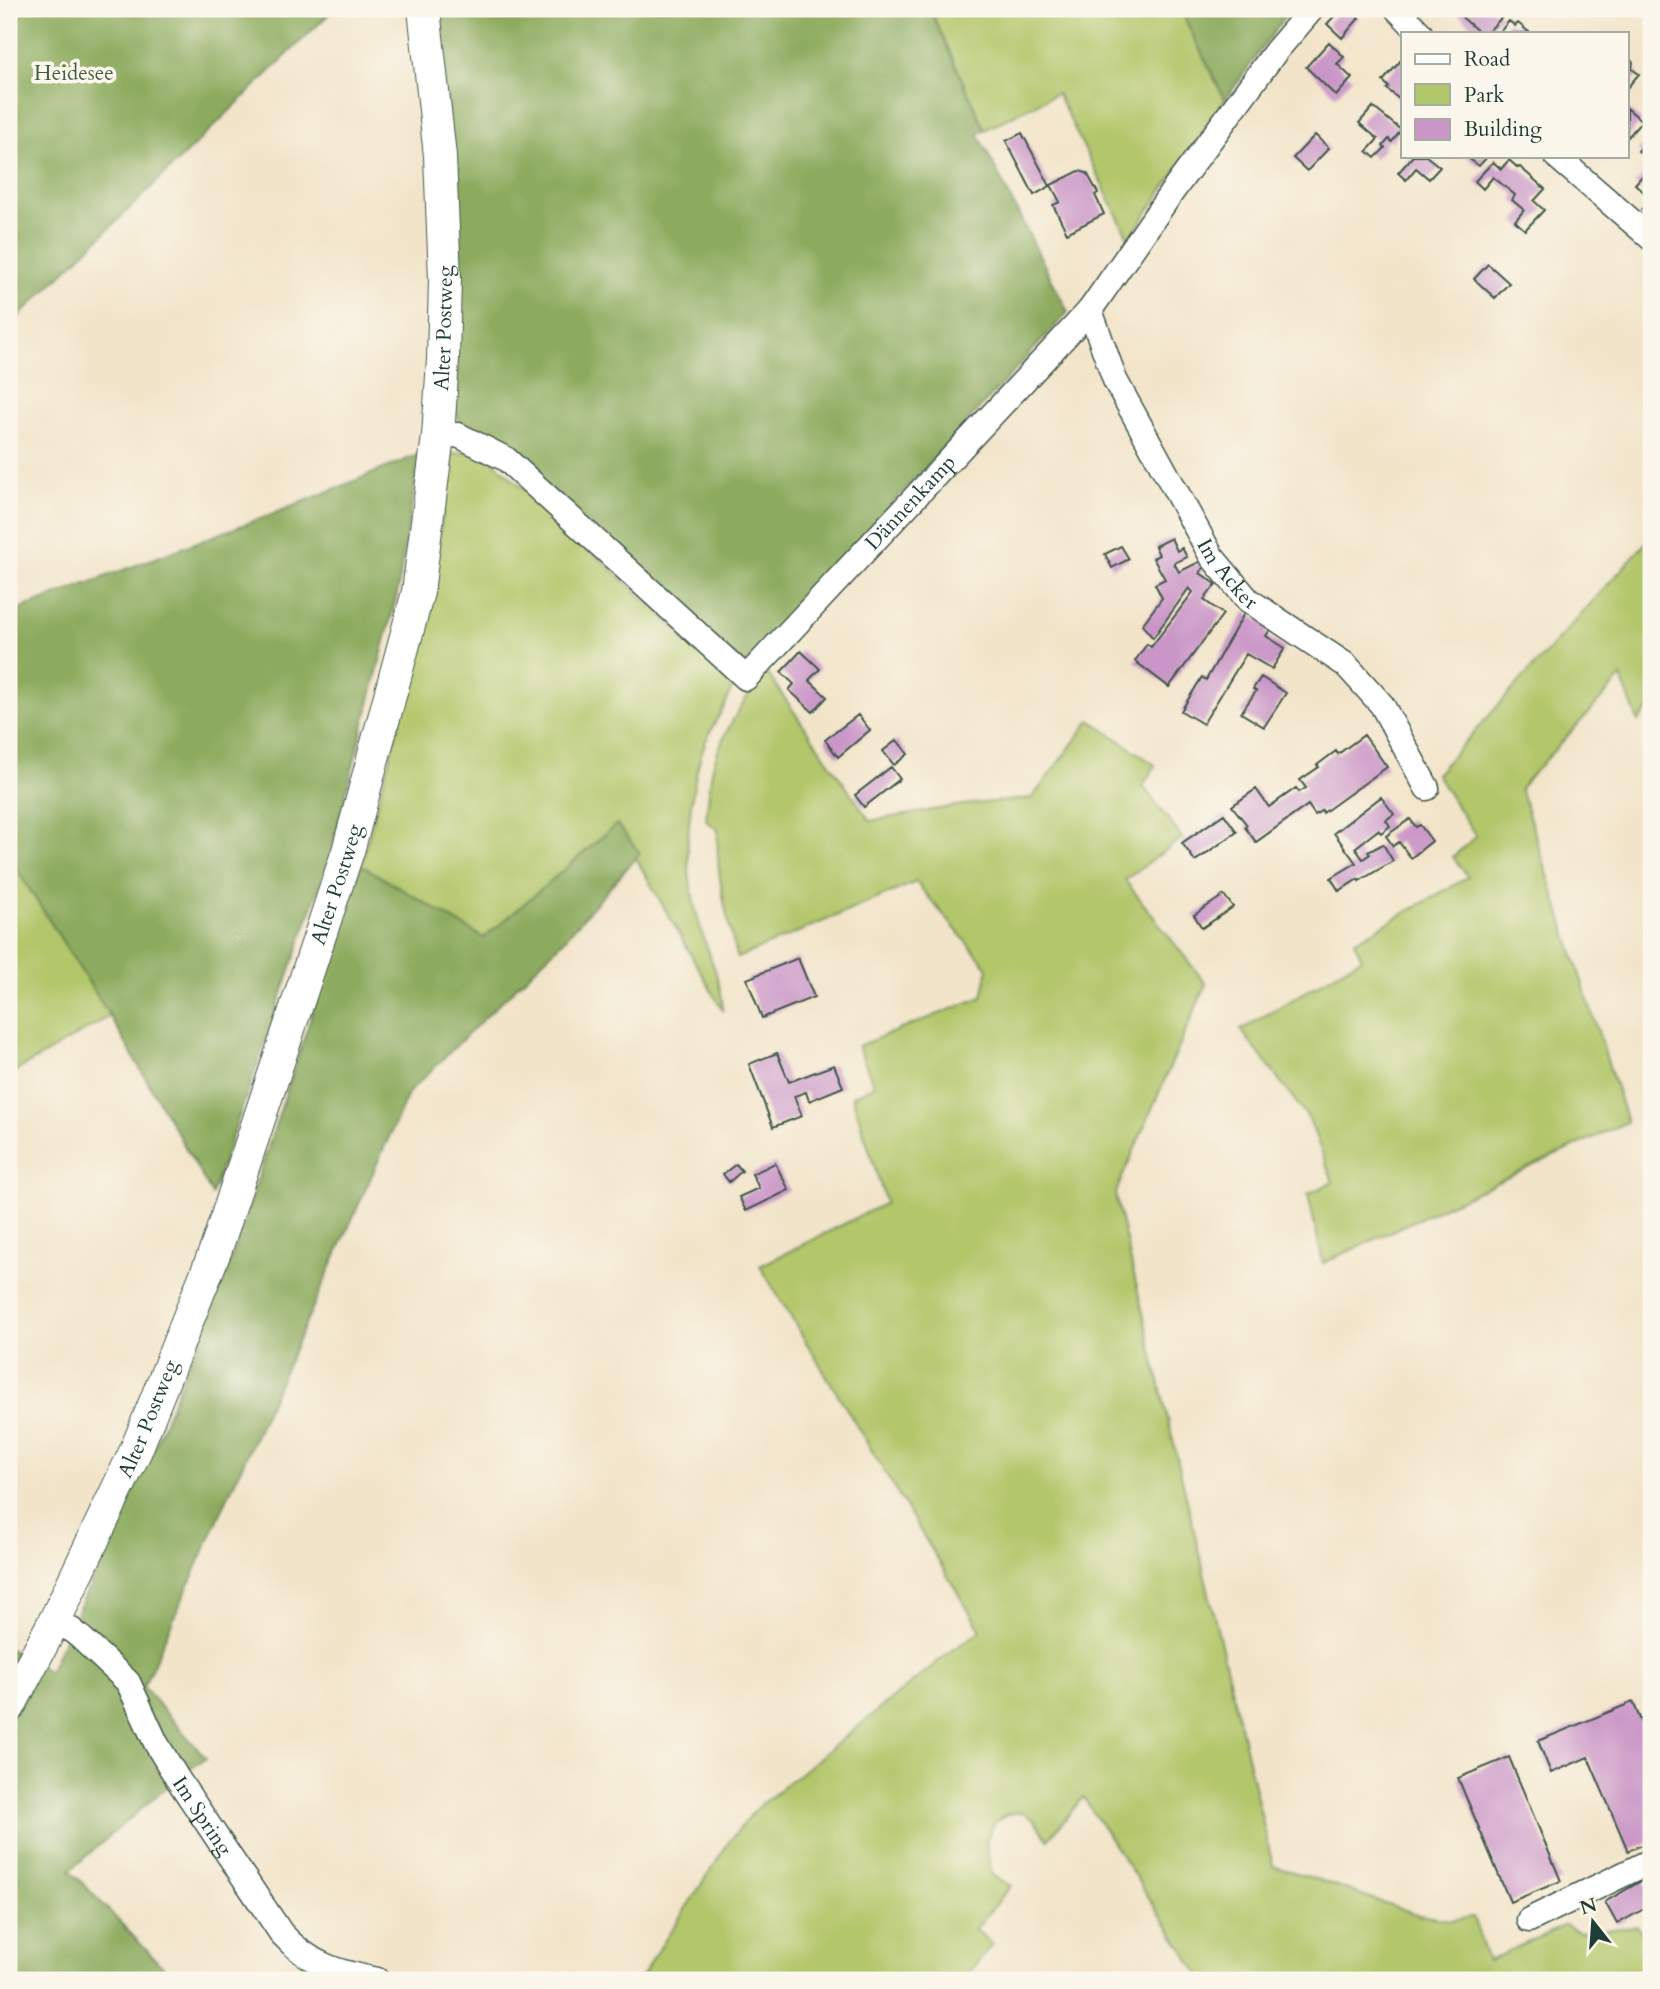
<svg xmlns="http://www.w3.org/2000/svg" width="1660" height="1989" viewBox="0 0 1660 1989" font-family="Cardo,serif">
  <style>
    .green { fill: #b2c66a; stroke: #68824f; stroke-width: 2 }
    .forest { fill: #8dab5e; stroke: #567449; stroke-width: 2 }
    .building { fill: #ca96c7 }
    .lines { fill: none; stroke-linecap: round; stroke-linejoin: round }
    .minor-casing { stroke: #3f564a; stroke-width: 27 }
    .major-casing { stroke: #3f564a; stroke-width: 34 }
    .minor { stroke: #fff; stroke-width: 24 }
    .major { stroke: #fff; stroke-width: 32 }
    .labels { text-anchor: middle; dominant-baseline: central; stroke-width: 7; stroke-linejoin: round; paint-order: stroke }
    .park-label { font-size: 21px; fill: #445f42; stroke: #fbf7ec }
    .street-label { font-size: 21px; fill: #1f3d34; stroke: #fbf7ec }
  </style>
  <rect width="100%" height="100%" fill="#fbf7ec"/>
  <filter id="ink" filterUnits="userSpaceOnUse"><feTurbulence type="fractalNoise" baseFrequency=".0143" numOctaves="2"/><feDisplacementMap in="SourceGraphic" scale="14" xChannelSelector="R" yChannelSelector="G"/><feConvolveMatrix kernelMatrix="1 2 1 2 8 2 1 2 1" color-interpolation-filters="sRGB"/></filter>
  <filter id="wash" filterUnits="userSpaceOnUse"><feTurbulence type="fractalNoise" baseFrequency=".00686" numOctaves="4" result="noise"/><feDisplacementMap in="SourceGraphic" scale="28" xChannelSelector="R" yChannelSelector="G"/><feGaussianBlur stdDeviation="1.57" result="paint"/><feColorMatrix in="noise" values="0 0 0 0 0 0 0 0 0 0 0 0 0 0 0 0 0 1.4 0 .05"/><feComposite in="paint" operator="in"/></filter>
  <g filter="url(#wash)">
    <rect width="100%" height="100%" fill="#f2e4c9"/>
    <path class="green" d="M930,9h250l45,91 -96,139 -72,-146 -72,37z
      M481,450l252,230c1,16 -22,45 -28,63 -11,29 -15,64 -17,95 -1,28 3,58 11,85 8,29 23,57 24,88l-87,-153 4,-6 -156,86 -123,-73 66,-246 25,-165z
      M1651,537v169l-13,15 -17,-44 -101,111 107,334 -304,141 -15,-69 25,-12 -24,-63 -68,-89 121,-72 -8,-16 114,-65 -15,-20 23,-21 -40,-62z
      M765,670l105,151 92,-16 70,-7 58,-78 65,45 -12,21 39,52 -57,42 81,104 -91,210 158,672 49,15 97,34 32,5 22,-3 15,44 77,-36 15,8 57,-7 14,16v38h-448l-120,-183 -35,43 -13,-19 -12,-9 -16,2 -12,8 -9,18 6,35 19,11 -36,43 18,15 -30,36h-324l92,-141 24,-29 196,-159 30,-20 -221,-365 126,-63 -34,-107 22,-10 -16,-40 124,-49 6,-29 -72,-86 -179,76c-10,-43 -22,-84 -19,-128l-12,-10c2,-16 3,-33 6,-49 8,-37 33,-70 53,-101z
      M9,857l101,159 -101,59z"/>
    <path class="forest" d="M9,9h325l-325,317z
      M438,9h492l55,121 -7,4 90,178 -324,353 -283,-241 -7,-16z
      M1180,9h110l-65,91z
      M420,454l-23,140 -67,262 -118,338 -102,-178 -101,-159v-244l279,-105z
      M617,824l23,29 -77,88 -154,151 -266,595 63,71 -29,20 -107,92 105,110h-166v-331l10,4 30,19 103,-219 82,-202 127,-386 123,73z"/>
    <g id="blocks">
      <path class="building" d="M1341,9h8l10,9 -17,20 -15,-14z
        M1461,9h33l9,7 -16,17h-7l-23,-20z
        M1509,21l6,5 3,-3 12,10h-31z
        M1329,42l15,15 -7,7 15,14 -16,18 -30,-29z
        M1627,57l6,5 -1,7 7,5 -12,14z
        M1403,58v39l-3,3 -13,-11 2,-2 -6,-6z
        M1373,107l28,23 -9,12 -3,-3 -6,7 2,2 -10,10 -8,-7 11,-12 -19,-16z
        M1627,108l15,13 -15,17z
        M1022,133l28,53 -16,9 -28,-54z
        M1315,135l14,13 -22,23 -14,-13z
        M1651,136v30l-1,1 -4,-4 3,-3 -11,-9z
        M1413,156h13l14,11 -11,12 -13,-11 -10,12 -8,-7z
        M1465,156h23l-9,10z
        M1509,160l9,8 2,-1 25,22 -11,12 10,9 -19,20 -10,-9 9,-11 -12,-10 3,-5 -22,-18 -10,12 -8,-8 18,-19 8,7z
        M1079,171l8,2 11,20 -3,2 9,19 -37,19 -14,-28 7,-3 -9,-17z
        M1645,173l6,6v11l-4,5 -12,-11z
        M1651,199v19l-9,-9z
        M1488,264l21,19 -14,15 -21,-19z
        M1171,538l6,13 5,-3 5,9 -13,6 5,9 22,-11 3,6 -4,6 16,11 -12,16 19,14 -54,73 -34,-26 12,-17 4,3 42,-55 -4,-4 -36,50 -11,-13 20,-27 -7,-14 10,-5 -12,-21 6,-3 -4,-9z
        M1121,546l8,13 -17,9 -7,-14z
        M1245,612l26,16 -5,8 19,12 -13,21 -26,-15 -43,70 -22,-13 21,-34 4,3z
        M801,651l19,18 -11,11 18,17 -14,15 -24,-22 5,-6 -13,-12z
        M1261,677l25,16 -22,34 -23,-14 15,-22 -3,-2z
        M858,715l12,15 -32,27 -13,-17z
        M1364,735l23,32 -64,46 -1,-3 -7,5 -7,-10 -52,37 -11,-15 2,-2 -15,-19 24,-17 13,18 27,-19 3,4 7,-4 -6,-8 19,-13 -2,-2 19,-14 2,3z
        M897,740l11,14 -14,11 -11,-14z
        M891,767l9,12 -36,28 -9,-12z
        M1381,797l13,17 -8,6 4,6 -9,7 -3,-3 -23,18 8,11 7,-5 -2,-2 15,-8 10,17 -34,20 -1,-2 -19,12 -8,-13 25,-15 -22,-30z
        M1224,814l13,18 -42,29 -13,-18z
        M1410,819l6,8 4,-2 12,16 -21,17 -12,-16 -6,4 -7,-10z
        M1224,895l9,12 -31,21 -8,-13z
        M798,958l16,39 -52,21 -15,-39z
        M777,1053l12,29 45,-17 9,22 -34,14 -3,-9 -12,4 8,20 -29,11 -24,-63z
        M775,1163l14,27 -43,21 -7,-14 20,-9 -7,-14z
        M736,1164l6,7 -13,11 -6,-8z
        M1633,1702l18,43v15l-2,1 2,5v75l-23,10 -40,-94 -37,16 -13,-32z
        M1509,1757l52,124 -51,21 -52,-124z
        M1643,1880l8,15v10l-34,19 -12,-22z"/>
    </g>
  </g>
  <g filter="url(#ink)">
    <use href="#blocks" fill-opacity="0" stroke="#3f564a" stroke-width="2"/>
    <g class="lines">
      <defs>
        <g id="minor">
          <path d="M1397,9l23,24"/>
          <path d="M1556,156l95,82"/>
          <path id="s1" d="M1090,310l25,70 97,177 36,43 98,65 36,40 45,83"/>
          <path id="s2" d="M438,436l20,-1 48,24 240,219 344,-368 82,-118 104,-141 36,-42"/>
          <path id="s3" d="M56,1618l23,18 49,46 28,61 21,35 104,155c29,32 56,39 96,47"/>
          <path d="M1529,1920l122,-59"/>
        </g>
        <g id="major">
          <path id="s4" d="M9,1707l47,-89 80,-168 80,-201 132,-398 70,-259 20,-156 5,-76 2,-81 -5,-123 -16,-147"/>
        </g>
      </defs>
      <use href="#minor" class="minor-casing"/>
      <use href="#major" class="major-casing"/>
      <use href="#minor" class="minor"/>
      <use href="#major" class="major"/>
    </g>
  </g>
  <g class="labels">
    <g class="park-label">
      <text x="74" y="73">Heidesee</text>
    </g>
    <g class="street-label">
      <text stroke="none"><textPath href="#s4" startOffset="1456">Alter Postweg</textPath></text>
      <text stroke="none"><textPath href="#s2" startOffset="639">Dännenkamp</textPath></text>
      <text stroke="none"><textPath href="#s1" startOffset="299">Im Acker</textPath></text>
      <text stroke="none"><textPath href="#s4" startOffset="887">Alter Postweg</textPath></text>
      <text stroke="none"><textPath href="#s4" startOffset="320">Alter Postweg</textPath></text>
      <text stroke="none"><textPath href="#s3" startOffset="250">Im Spring</textPath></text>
    </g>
  </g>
  <rect width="1660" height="1989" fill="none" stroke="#fbf7ec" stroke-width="35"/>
  <rect x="1401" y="32" width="228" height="126" fill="#fbf7ec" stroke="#a3ada2" stroke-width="2"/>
  <rect x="1415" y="54" width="35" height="10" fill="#ffffff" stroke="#a3ada2" stroke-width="2"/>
  <text x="1464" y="66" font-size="21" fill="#1f3d34">Road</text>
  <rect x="1415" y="84" width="35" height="21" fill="#b2c66a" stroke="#a3ada2" stroke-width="2"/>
  <text x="1464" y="102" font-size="21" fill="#1f3d34">Park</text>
  <rect x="1415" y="119" width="35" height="21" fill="#ca96c7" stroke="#a3ada2" stroke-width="2"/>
  <text x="1464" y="136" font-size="21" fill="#1f3d34">Building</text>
  <g transform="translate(1593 1922) rotate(343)" stroke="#fbf7ec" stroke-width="5" paint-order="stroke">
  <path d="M0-5L12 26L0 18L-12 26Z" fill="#1f3d34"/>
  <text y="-10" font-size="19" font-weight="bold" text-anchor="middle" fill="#1f3d34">N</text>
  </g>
</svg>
